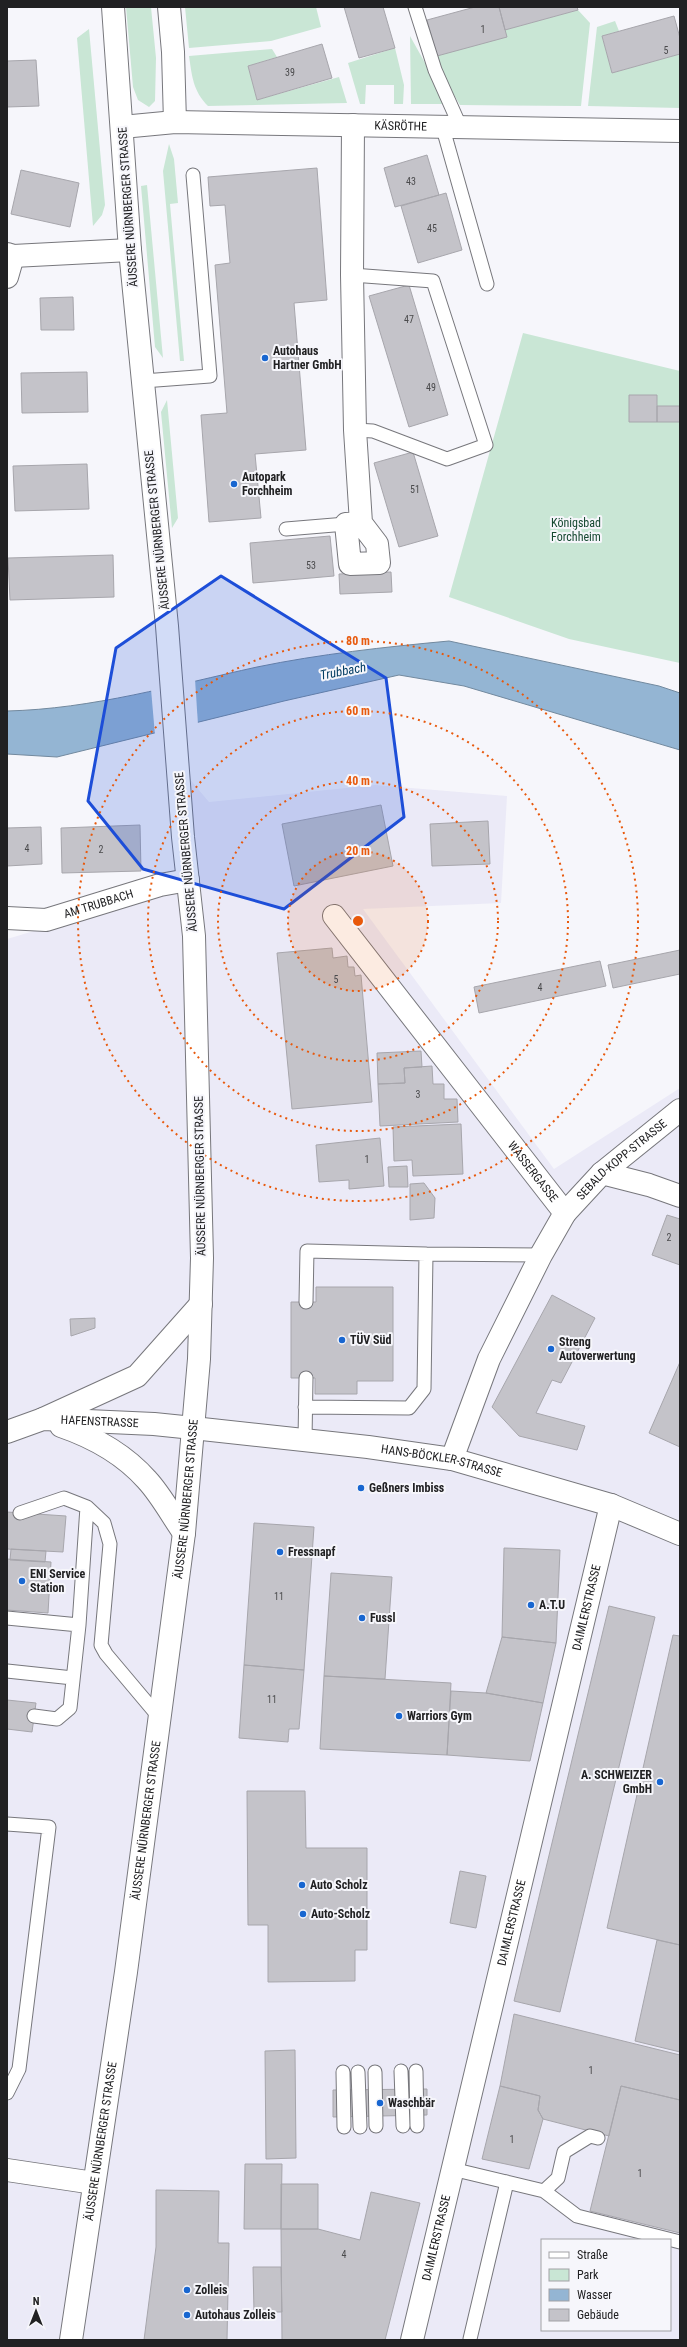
<svg xmlns="http://www.w3.org/2000/svg" width="687" height="2347" viewBox="0 0 687 2347" font-family="'Roboto Condensed',sans-serif">
  <style>
    .built { fill: #ebeaf7; fill-rule: evenodd }
    .green { fill: #c9e6d5 }
    .water { fill: #94b5d3; stroke: #72899e }
    .pier { fill: #f6f6fb }
    .building { fill: #c4c3c9; stroke: #a7a6ac }
    .lines { fill: none; stroke-linecap: round; stroke-linejoin: round }
    .service-casing { stroke: #77777c; stroke-width: 15 }
    .minor-casing { stroke: #77777c; stroke-width: 24 }
    .tertiary-casing { stroke: #77777c; stroke-width: 24 }
    .secondary-casing { stroke: #77777c; stroke-width: 24 }
    .service { stroke: #fff; stroke-width: 13 }
    .minor { stroke: #fff; stroke-width: 22 }
    .tertiary { stroke: #fff; stroke-width: 22 }
    .secondary { stroke: #fff; stroke-width: 22 }
    .marked { fill: #1d4ed8; fill-opacity: 0.2; stroke: #1d4ed8; stroke-width: 3; stroke-linejoin: round }
    .ring { fill: none; stroke: #e8590c; stroke-width: 2; stroke-dasharray: 2 4 }
    .poi-dot { fill: #1866d0; stroke: #f6f6fb; stroke-width: 1.5 }
    .labels { text-anchor: middle; dominant-baseline: central; stroke-width: 4; stroke-linejoin: round; paint-order: stroke }
    .number-label { font-size: 10px; fill: #4a4a4c }
    .street-label { font-size: 12px; fill: #212123; stroke: #f6f6fb }
    .poi-label { font-size: 12px; font-weight: bold; fill: #212123; stroke: #f6f6fb; text-anchor: start }
    .park-label { font-size: 12px; fill: #164931; stroke: #f6f6fb }
    .water-label { font-size: 13px; font-style: italic; fill: #033d63; stroke: #f6f6fb }
    .centre { fill: #e8590c; stroke: #f6f6fb; stroke-width: 2 }
    .ring-label { font-size: 12px; text-anchor: middle; font-weight: bold; fill: #e8590c; stroke: #f6f6fb; stroke-width: 4; stroke-linejoin: round; paint-order: stroke }
  </style>
  <rect width="100%" height="100%" fill="#f6f6fb"/>
  <path class="built" d="M178,765l31,37 166,-17 132,11 -6,107 -138,6 191,260 126,-81v1252h-673v-1401l182,-54zM542,2240h128v90h-128z"/>
  <path class="green" d="M126,7h25l5,51 -1,43 -6,6 -11,-7 -5,-13z
    M185,7h131l5,20 -50,14 -82,7z
    M578,10l12,13 -9,83 -121,-1 -23,-38v-11l68,-26z
    M615,21l4,10 -17,5 10,37 68,-19v54l-92,-2 9,-79z
    M89,29l16,176 -3,10 -9,11 -16,-188z
    M410,36l38,68h-37z
    M395,48l9,37 -1,19h-9v-19h-28l-1,19h-5l-12,-41z
    M272,49l5,8 -29,9 9,34 82,-23 8,26 -139,3c-15,-15 -16,-30 -19,-50z
    M169,144l5,15 4,44 -8,1 14,157h-4l-17,-190z
    M147,185l16,173 -8,-11 -14,-161z
    M523,333l157,38v292l-111,-24 -120,-42z
    M167,400l11,118 -6,10 -11,-116z"/>
  <path class="water" d="M449,641l210,45 21,7v57l-216,-64 -65,-11 -115,26 -227,56 -50,-3v-43c85,-2 168,-26 250,-44 63,-13 128,-20 192,-26z"/>
  <path class="pier" d="M195,679l3,46 -43,10 -4,-46z"/>
  <path class="building" d="M344,7h39l12,41 -36,10z
    M475,7h24l8,30 -70,19 -10,-36z
    M499,7h78l1,3 -73,20z
    M674,16l6,22v16l-68,19 -10,-37z
    M322,44l10,34 -75,22 -9,-34z
    M36,60l3,46 -32,1v-46z
    M427,155l12,40 -44,12 -11,-39z
    M317,168l10,132 -33,3 12,147 -51,4 6,64 -52,4 -8,-107 26,-2 -12,-148 15,-2 -5,-58 -15,1 -2,-29z
    M21,170l58,13 -9,44 -59,-13z
    M446,193l16,57 -44,13 -17,-57z
    M409,285l39,130 -39,12 -40,-131z
    M73,297l1,33h-33l-1,-32z
    M87,372l1,40 -66,1 -1,-40z
    M629,395h28v27h-28z
    M657,406h23v16h-23z
    M413,452l25,84 -39,11 -25,-84z
    M87,464l2,45 -74,2 -2,-45z
    M330,536l4,40 -81,7 -3,-40z
    M113,555l1,42 -104,3 -2,-42z
    M391,572l1,20 -52,2 -1,-20z
    M381,805l12,61 -99,20 -12,-62z
    M488,821l2,43 -58,2 -2,-42z
    M140,825l1,46 -79,2 -1,-45z
    M41,827l1,37 -35,2v-38z
    M332,948l1,10 14,-2 1,11h6l1,9 6,-1 11,127 -80,7 -15,-156z
    M680,950v24l-67,14 -5,-23z
    M600,961l6,25 -127,27 -5,-26z
    M421,1051l1,16 -18,1 1,15 -27,1 -1,-31z
    M432,1066l1,18h11v15h13l1,23 -78,4 -2,-42 27,-1 -1,-15z
    M461,1124l2,50 -50,2 -1,-16 -18,1 -1,-34z
    M380,1138l4,48 -35,3v-9l-30,2 -3,-37z
    M407,1166l1,21h-19l-1,-20z
    M424,1183l11,15 -1,20 -24,2v-36z
    M667,1215l13,4v46l-28,-10z
    M316,1287h77v94h-36v13h-42v-16h-24v-76h25z
    M552,1295l43,23 -34,65 -9,-3 -16,33 49,13 -8,24 -58,-14 -27,-29z
    M95,1318v10l-24,8 -1,-17z
    M680,1362v85l-31,-14z
    M7,1512l59,4 -3,36 -56,-3z
    M254,1523l60,4 -10,143 -60,-5z
    M504,1548l56,2 -4,93 -54,-6z
    M11,1549l35,2 -1,11 -35,-2z
    M7,1559l44,3 -3,51 -41,-3z
    M331,1573l61,4 -7,102 -61,-3z
    M609,1606l46,11 -95,395 -46,-11z
    M673,1635l7,1v309l-73,-17z
    M502,1637l54,6 -13,60 -57,-10z
    M244,1665l60,5 -5,59h-10l-1,13 -49,-4z
    M324,1676l127,7 -4,72 -127,-6z
    M451,1691l35,2 57,10 -13,58 -83,-6z
    M7,1700l29,3 -4,29 -25,-3z
    M247,1791h58l1,57h61v102h-12v31l-87,1v-57h-20z
    M460,1871l26,5 -10,52 -26,-5z
    M657,1940l23,5v107l-45,-11z
    M514,2014l166,41v45l-59,-14 -12,50 -66,-17 -5,-9 2,-14 -40,-10z
    M295,2050l1,108 -30,1 -1,-108z
    M500,2086l40,10 -2,14 5,9 -14,50 -47,-10z
    M621,2086l59,14v133l-90,-22z
    M427,2089v26l-94,2v-27z
    M245,2164h37l-1,65h-37z
    M281,2184h37v45h-37z
    M156,2190l63,1 -1,52h11l-2,97h-83l12,-93z
    M371,2192l49,11 -35,137h-103l-1,-111h37l42,11z
    M253,2267h28l1,45h-28z"/>
  <g class="lines">
    <defs>
      <path id="service" d="M415,7l20,63 25,56
        M442,125l45,159
        M352,275l81,6 53,164 -39,14 -74,-28 -18,-1
        M143,381l67,-5 -17,-201
        M286,529l60,-5
        M306,1302l1,-51 119,3
        M305,1407l104,1 15,-19 2,-135 115,1
        M305,1440l1,-62
        M20,1513l44,-15 23,9 17,16 6,21 -9,101 5,9 53,63
        M7,1618l72,7 8,-118
        M7,1671l66,7
        M34,1716l23,3 13,-11 9,-83
        M7,1824l42,3 -30,242 -12,24
        M401,2071l2,55
        M416,2071l1,55
        M343,2072l1,55
        M358,2072l2,55
        M375,2072l1,54
        M452,2169l92,22 33,25 103,26
        M544,2191l14,-13 6,-26 26,-16 8,2
        M470,2339l37,-157"/>
      <g id="minor">
        <path d="M169,7l4,45 2,70"/>
        <path d="M353,125l-1,150 3,155 6,93 16,21 2,19 -29,1 -4,-40 15,-1"/>
        <path id="s1" d="M122,127l53,-5 505,9"/>
        <path d="M7,254l6,2 117,-6"/>
        <path d="M7,277l6,-21"/>
        <path id="s2" d="M334,916l231,297 -24,42 -52,104 -37,100"/>
        <path id="s3" d="M7,918l39,2 114,-35 28,-5"/>
        <path d="M602,1173l47,12 31,11"/>
        <path id="s4" d="M565,1213l37,-40 78,-63"/>
        <path d="M43,1419l94,-43 64,-72"/>
        <path d="M61,1426c32,11 63,28 86,54 14,15 25,36 37,53"/>
        <path id="s5" d="M7,1432l36,-13 111,5 39,4"/>
        <path d="M7,2170l87,13"/>
        <path id="s6" d="M412,2340l199,-835"/>
      </g>
      <g id="tertiary">
        <path id="s7" d="M193,1428l175,19 84,12 159,46 69,29"/>
      </g>
      <g id="secondary">
        <path id="s8" d="M71,2340l55,-368 58,-439 15,-174 3,-101 -8,-322 -11,-99 -16,-211 -37,-376 -17,-243"/>
      </g>
    </defs>
    <use href="#service" class="service-casing"/>
    <use href="#minor" class="minor-casing"/>
    <use href="#tertiary" class="tertiary-casing"/>
    <use href="#secondary" class="secondary-casing"/>
    <use href="#service" class="service"/>
    <use href="#minor" class="minor"/>
    <use href="#tertiary" class="tertiary"/>
    <use href="#secondary" class="secondary"/>
  </g>
  <path class="marked" d="M221,576l165,102 18,139 -120,92 -141,-40 -55,-68 28,-153z"/>
  <circle cx="358" cy="921" r="70" fill="#e8590c" fill-opacity=".12"/>
  <g class="ring">
    <circle cx="358" cy="921" r="70"/>
    <circle cx="358" cy="921" r="140"/>
    <circle cx="358" cy="921" r="210"/>
    <circle cx="358" cy="921" r="280"/>
  </g>
  <g class="poi-dot">
    <circle cx="265" cy="358" r="4"/>
    <circle cx="234" cy="484" r="4"/>
    <circle cx="342" cy="1340" r="4"/>
    <circle cx="551" cy="1349" r="4"/>
    <circle cx="361" cy="1488" r="4"/>
    <circle cx="280" cy="1552" r="4"/>
    <circle cx="22" cy="1581" r="4"/>
    <circle cx="531" cy="1605" r="4"/>
    <circle cx="362" cy="1618" r="4"/>
    <circle cx="399" cy="1716" r="4"/>
    <circle cx="660" cy="1782" r="4"/>
    <circle cx="302" cy="1885" r="4"/>
    <circle cx="303" cy="1914" r="4"/>
    <circle cx="380" cy="2103" r="4"/>
    <circle cx="187" cy="2290" r="4"/>
    <circle cx="187" cy="2315" r="4"/>
  </g>
  <g class="labels">
    <g class="number-label">
      <text x="483" y="29">1</text>
      <text x="666" y="50">5</text>
      <text x="290" y="72">39</text>
      <text x="411" y="181">43</text>
      <text x="432" y="228">45</text>
      <text x="409" y="319">47</text>
      <text x="431" y="387">49</text>
      <text x="415" y="489">51</text>
      <text x="311" y="565">53</text>
      <text x="27" y="848">4</text>
      <text x="101" y="849">2</text>
      <text x="336" y="979">5</text>
      <text x="540" y="987">4</text>
      <text x="418" y="1094">3</text>
      <text x="367" y="1159">1</text>
      <text x="669" y="1237">2</text>
      <text x="279" y="1596">11</text>
      <text x="272" y="1699">11</text>
      <text x="591" y="2070">1</text>
      <text x="512" y="2139">1</text>
      <text x="640" y="2173">1</text>
      <text x="344" y="2254">4</text>
    </g>
    <g class="street-label">
      <text stroke="none"><textPath href="#s1" startOffset="279">KÄSRÖTHE</textPath></text>
      <text transform="translate(128 207) rotate(-94)">ÄUSSERE NÜRNBERGER STRASSE</text>
      <text transform="translate(157 530) rotate(-96)">ÄUSSERE NÜRNBERGER STRASSE</text>
      <text transform="translate(186 852) rotate(-95)">ÄUSSERE NÜRNBERGER STRASSE</text>
      <text stroke="none"><textPath href="#s3" startOffset="94">AM TRUBBACH</textPath></text>
      <text stroke="none"><textPath href="#s4" startOffset="78">SEBALD-KOPP-STRASSE</textPath></text>
      <text stroke="none"><textPath href="#s2" startOffset="324">WASSERGASSE</textPath></text>
      <text transform="translate(200 1176) rotate(-91)">ÄUSSERE NÜRNBERGER STRASSE</text>
      <text stroke="none"><textPath href="#s5" startOffset="95">HAFENSTRASSE</textPath></text>
      <text stroke="none"><textPath href="#s7" startOffset="251">HANS-BÖCKLER-STRASSE</textPath></text>
      <text stroke="none"><textPath href="#s8" startOffset="849">ÄUSSERE NÜRNBERGER STRASSE</textPath></text>
      <text stroke="none"><textPath href="#s6" startOffset="753">DAIMLERSTRASSE</textPath></text>
      <text stroke="none"><textPath href="#s8" startOffset="525">ÄUSSERE NÜRNBERGER STRASSE</textPath></text>
      <text stroke="none"><textPath href="#s6" startOffset="429">DAIMLERSTRASSE</textPath></text>
      <text stroke="none"><textPath href="#s8" startOffset="201">ÄUSSERE NÜRNBERGER STRASSE</textPath></text>
      <text stroke="none"><textPath href="#s6" startOffset="105">DAIMLERSTRASSE</textPath></text>
    </g>
    <g class="poi-label">
      <text x="273" y="351">Autohaus<tspan x="273" dy="14">Hartner GmbH</tspan></text>
      <text x="242" y="477">Autopark<tspan x="242" dy="14">Forchheim</tspan></text>
      <text x="350" y="1340">TÜV Süd</text>
      <text x="559" y="1342">Streng<tspan x="559" dy="14">Autoverwertung</tspan></text>
      <text x="369" y="1488">Geßners Imbiss</text>
      <text x="288" y="1552">Fressnapf</text>
      <text x="30" y="1574">ENI Service<tspan x="30" dy="14">Station</tspan></text>
      <text x="539" y="1605">A.T.U</text>
      <text x="370" y="1618">Fussl</text>
      <text x="407" y="1716">Warriors Gym</text>
      <text x="652" y="1775" text-anchor="end">A. SCHWEIZER<tspan x="652" dy="14">GmbH</tspan></text>
      <text x="310" y="1885">Auto Scholz</text>
      <text x="311" y="1914">Auto-Scholz</text>
      <text x="388" y="2103">Waschbär</text>
      <text x="195" y="2290">Zolleis</text>
      <text x="195" y="2315">Autohaus Zolleis</text>
    </g>
    <g class="park-label">
      <text x="576" y="523">Königsbad<tspan x="576" dy="14">Forchheim</tspan></text>
    </g>
    <g class="water-label">
      <text transform="translate(343 671) rotate(-11)">Trubbach</text>
    </g>
  </g>
  <circle cx="358" cy="921" r="6" class="centre"/>
  <g class="ring-label">
    <text x="358" y="645">80 m</text>
    <text x="358" y="715">60 m</text>
    <text x="358" y="785">40 m</text>
    <text x="358" y="855">20 m</text>
  </g>
  <rect width="687" height="2347" fill="none" stroke="#212123" stroke-width="16"/>
  <rect x="541" y="2239" width="130" height="92" fill="#f6f6fb" stroke="#a1a1a5"/>
  <rect x="549" y="2252" width="20" height="6" fill="#ffffff" stroke="#a1a1a5"/>
  <text x="577" y="2259" font-size="12" fill="#212123">Straße</text>
  <rect x="549" y="2269" width="20" height="12" fill="#c9e6d5" stroke="#a1a1a5"/>
  <text x="577" y="2279" font-size="12" fill="#212123">Park</text>
  <rect x="549" y="2289" width="20" height="12" fill="#94b5d3" stroke="#a1a1a5"/>
  <text x="577" y="2299" font-size="12" fill="#212123">Wasser</text>
  <rect x="549" y="2309" width="20" height="12" fill="#c4c3c9" stroke="#a1a1a5"/>
  <text x="577" y="2319" font-size="12" fill="#212123">Gebäude</text>
  <g transform="translate(36 2311)" stroke="#f6f6fb" stroke-width="3" paint-order="stroke">
  <path d="M0-3L7 15L0 10L-7 15Z" fill="#212123"/>
  <text y="-6" font-size="11" font-weight="bold" text-anchor="middle" fill="#212123">N</text>
  </g>
</svg>
